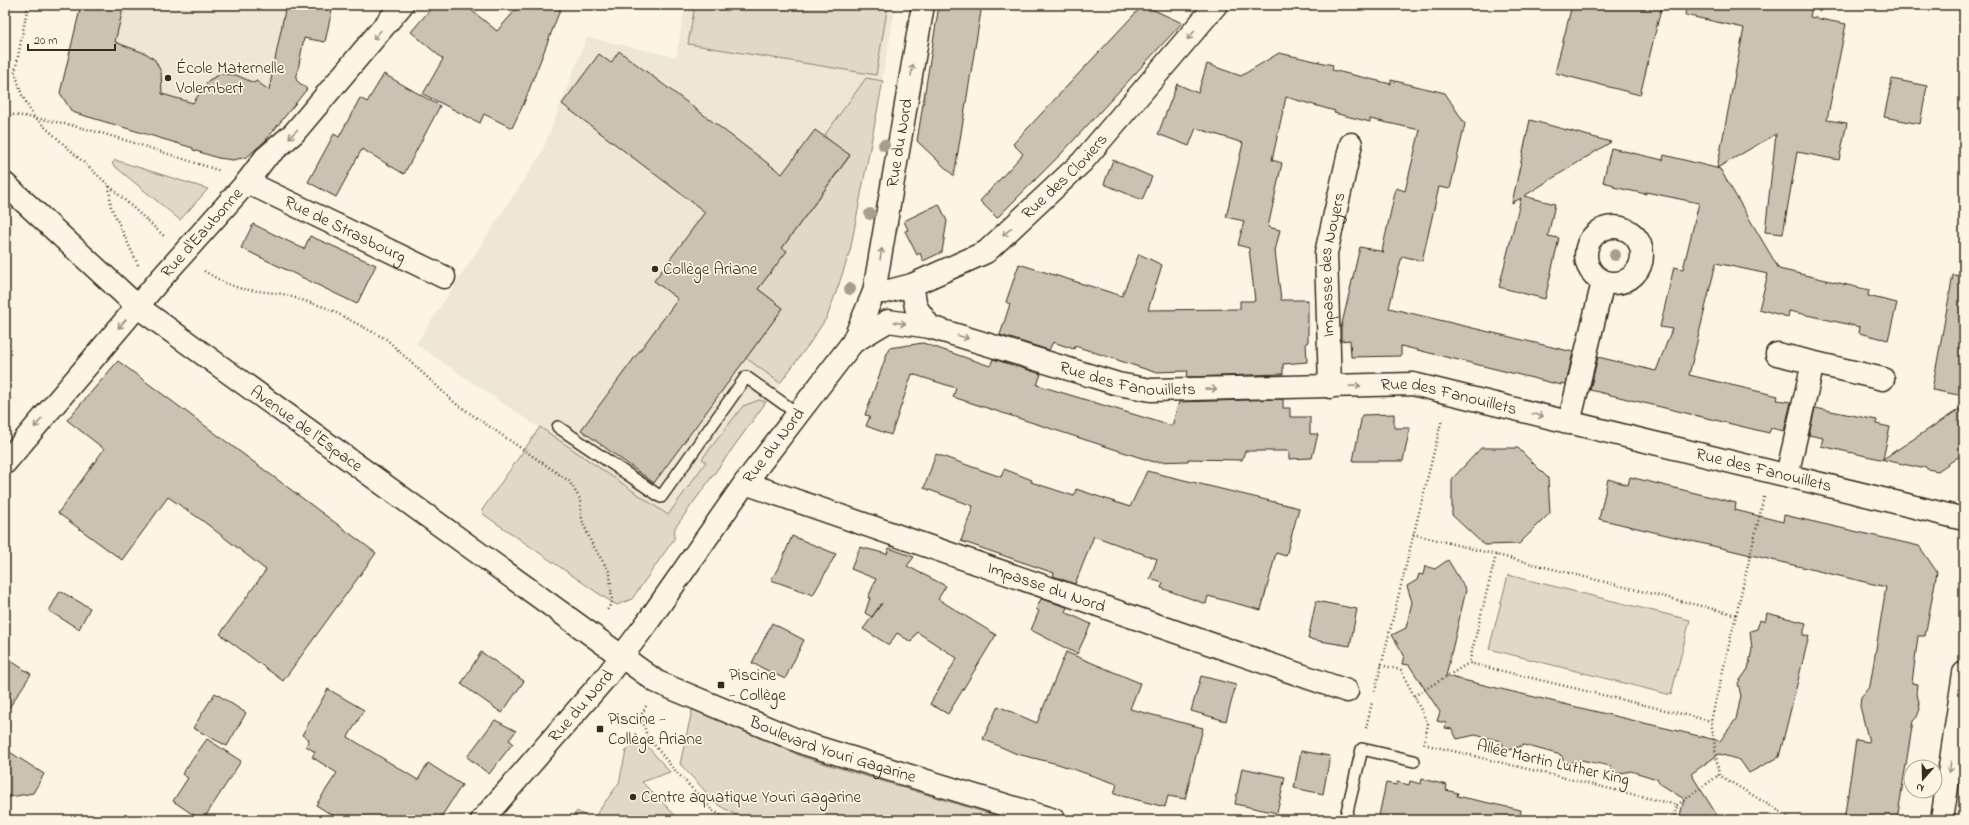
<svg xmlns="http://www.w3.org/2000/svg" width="1969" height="825" viewBox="0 0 1969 825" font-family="'Indie Flower',sans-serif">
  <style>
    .built { fill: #eee6d6 }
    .green { fill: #e0d8c8; stroke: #8e8173 }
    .building { fill: #ccc2b3; stroke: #3b2a1e }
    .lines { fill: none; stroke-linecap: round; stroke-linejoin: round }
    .lane-casing { stroke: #3b2a1e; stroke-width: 14 }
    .street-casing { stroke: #3b2a1e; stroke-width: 25 }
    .secondary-casing { stroke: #3b2a1e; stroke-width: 25 }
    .path { stroke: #3b2a1e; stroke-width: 2.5; stroke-dasharray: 1 3; stroke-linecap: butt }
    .lane { stroke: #fcf5e5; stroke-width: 11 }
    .street { stroke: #fcf5e5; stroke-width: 22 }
    .secondary { stroke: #fcf5e5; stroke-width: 22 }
    .tree { fill: #a89e8f }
    .oneway { stroke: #9c9082 }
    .poi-dot { fill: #3b2a1e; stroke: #fcf5e5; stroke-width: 1.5 }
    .labels { text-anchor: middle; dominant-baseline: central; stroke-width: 3.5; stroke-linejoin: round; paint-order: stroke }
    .poi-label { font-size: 17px; fill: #3b2a1e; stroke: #fcf5e5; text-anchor: start }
    .street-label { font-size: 17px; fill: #3b2a1e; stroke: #fcf5e5 }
  </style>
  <rect width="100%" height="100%" fill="#fcf5e5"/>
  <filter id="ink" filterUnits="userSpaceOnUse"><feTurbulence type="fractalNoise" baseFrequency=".025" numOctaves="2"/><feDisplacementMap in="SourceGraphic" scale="8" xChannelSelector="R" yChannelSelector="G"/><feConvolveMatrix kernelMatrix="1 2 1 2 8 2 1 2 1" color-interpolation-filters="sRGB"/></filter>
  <g filter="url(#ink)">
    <path class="built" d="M81,5h205l-17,85 11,35 -16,19 -3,-1 -14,14 -6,2h-16l-32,-9z
      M685,5h211l-46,246 -23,66 -17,26 -131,180 -263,-179 126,-192 45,-115 89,20z"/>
    <path class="green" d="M695,5h193l-12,70 -188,-31z
      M866,78l17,3 -33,170 -12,36 -11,30 -17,26 -30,40 -34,-25 37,-50 -25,-19 28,-38 -4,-3 68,-92 -26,-20z
      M115,160l93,29 -28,31 -68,-56z
      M759,400l7,2 -91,126 -1,11 -42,60 -15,6 -15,-9 -119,-82 -1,-4 58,-83 128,88 38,-53 -4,-3 41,-53z
      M1508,575l182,45 -19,75 -182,-46z
      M693,706l110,51 207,63h-265l-27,-15 -38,-41z
      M641,739l29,33 -28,10 38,38h-110l7,-9 15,9 27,-37 7,-32z"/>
    <path class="building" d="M81,5h43l-9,37 32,12 8,6 6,12 1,22 31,9 16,-23 12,-6 15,1 18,8 2,-2 13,9 17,-85h47l-8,37 -21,-4 -8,42 11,9 -41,51 -19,17 -14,3 -15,-2 -25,-8v-2l-121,-36 -12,-19z
      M434,5h31l32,26 23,-26h42l-38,98 -12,25 -28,-14 -4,9 -57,-29 20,-35 -32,-27z
      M939,5h43l-28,171 -37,-35z
      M1143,5l39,18 -122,132 -63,63 -17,-17 43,-47 -10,-10z
      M1572,5h90l-22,90 -85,-22z
      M1686,5h126l-2,12 36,7 -19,96 20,3 -8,37 -42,-8 -14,82 -18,-2 11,-98 -59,34 27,-140 -59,-13z
      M619,51l163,123 33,-44 35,25 -68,93 5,3 -29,38 25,19 -129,175 -73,-53 97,-131 -24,-18 51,-69 -143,-108 37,-50 12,9z
      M1279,53l54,12 -1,5 59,14v-4l54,13 20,31 -15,65 -11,-2 -17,74 -20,-5 -13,52 184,44 -7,32 -5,-1v2l-160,-39v10l-50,1 -1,-17 -9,1v-13l19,-81 24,5 -2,-1 14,-63 9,3 15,-61 -50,-11v3l-36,-9 1,-2 -49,-14 -14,63 10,3 -14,64 12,3 -5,21 6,49h27v43h-2l1,19 -24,2v10l-97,3 2,-6 -34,1 -79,-26 -1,3 -21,-7 -4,8 -49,-15 10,-31 -4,-2 13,-38 103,32 17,-42 23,11 -14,45 92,-1v-8h15l-6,-53 -11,-3 6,-24 -18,-4 17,-74 -47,-15 -7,18 -31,-12 19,-50 21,9 9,-29 34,12z
      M384,74l56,32 -36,68 -42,-25 -26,48 -28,-15 26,-48 5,3 21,-39 7,4z
      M1892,79l35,7 -7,38 -36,-7z
      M1530,120l81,22 -87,54 31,8 -7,32 11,2 -14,61 -46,-12 22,-89 -9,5z
      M1611,148l52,12 1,-5 56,14 59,100 90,21 -1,6 29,7 -9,37 -29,-7 1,-6 -71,-16 -1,6 -29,-8 9,-35 -52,-11 -27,112 89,21 -1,4 14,2 -7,29 -13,-3 -2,5 -179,-43 8,-33 58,14 16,-42 -12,-2 14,-60 9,2 16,-66 -53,-11v2l-33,-7 1,-2 -11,-3z
      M1113,160l39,17 -10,23 -38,-16z
      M939,204l8,17 -5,31 -19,9 -3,-8 -3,2 -12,-24 3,-1 -4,-9z
      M253,224l51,25 6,-13 66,29 -19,39 -116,-56z
      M1953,275l11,1v120l-32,-6z
      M923,343l67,23 3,-7 48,15 -4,11 135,41 7,-24 104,-3v9h7v9h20v17h8l-6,24 -23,1v-8h-44l-3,9 -54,-1v2l-34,1 -201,-65 3,-9 -44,-14 -21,61 -25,-9 4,-10 -5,-1 24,-67z
      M118,361l258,192 -93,128 -63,-47 46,-64 -63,-49 -35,-24 -46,63 -64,-47 46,-64 -37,-29z
      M1964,406v47l-26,18 -11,-2 -2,-3 -4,2 -100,-22 2,-8 -14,-3 6,-27 62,12 -1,4 14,3 -7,32z
      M1394,414v14h16l-7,33h-50l9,-46z
      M1481,448h37l30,30 2,35 -31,31 -35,1 -32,-30v-36z
      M936,454l65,23 3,-8 28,11 -1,2 43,14 2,-7 54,18 17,-36 152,37 -13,48 -10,-3 -15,57 -53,-14 -2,8 -45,-16 2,-5 -13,-4 7,-20 -63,-23 -19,48 -22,-8 1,-3 -93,-32 12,-35 -49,-18z
      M1630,477l106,26 -1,7 48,12 1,-7 135,31 18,26 -12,64h-7l-6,47 6,1 -1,9 3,16 -3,8 -4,4 -16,99h-53l12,-80 13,2 -9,-36 1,-9 9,-11 16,-99 -287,-68 9,-40 20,6z
      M792,536l44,18 -23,41 -42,-15 10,-17z
      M860,547l27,7 2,-6 25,9 -7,9 39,20 -8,13 58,36 -48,79 -18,-10 27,-46 -40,-26 -6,10 -14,-9 -8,12 -26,-16 19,-26 -10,14 -7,-4 5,-15h-2l8,-19 -25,-10z
      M1448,560l18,30 -20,86 274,65 16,-22 5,-23 -3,-13 10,-14 4,-20 -2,-18 7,-2 3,-9 5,2 2,-9 39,10 -3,12 6,1 -30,121 -30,16 -9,-13 -21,-6 -28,20 29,46h-41l5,-21 -25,-16 -2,-4 -26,-8 -18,4 -2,-9 -30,-6 -16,4 -4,-9 -37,-10 -18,6 -5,-10 -26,-6 -18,4 -5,-10 -7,-1 1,-5 -9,-2 3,-9 -31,-47 -7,-1 2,-9 -12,-20 14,-7 6,-26 -5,-16 10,-6 2,-6 4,1 2,-9 10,3z
      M60,591l30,17 -11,21 -30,-18z
      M1041,599l26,8 -2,5 26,12 -14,30 -46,-24 8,-19 -3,-2z
      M1316,601l41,8 -7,37 -42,-7z
      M772,623l32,17 -19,39 -33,-16z
      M481,652l43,29 -22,32 -41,-29z
      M1066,652l74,31 -10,26 73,19 -18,71 -17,-3 -3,11 -51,-13 3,-10 -59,-20 -41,-10 -34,-15 15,-33 39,17z
      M5,657l26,17 -26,40z
      M1201,676l35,9 -10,36 -35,-10z
      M328,689l36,21 -16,27 70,43 10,-17 34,22 -23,35h-99l-24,-15 21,-32 -25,-16 3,-5 -9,-6 3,-7 -7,-4z
      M215,693l31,20 -19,33 -34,-18z
      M495,720l21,11 -7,9 4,3 -24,31 -22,-17z
      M207,739l34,22 -38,59h-2l-28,-19 15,-23 -6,-4z
      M5,749l39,25 -11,19 -28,5z
      M1301,751l29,5 -7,38 -29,-6z
      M1242,768l43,9 -8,36 -42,-9z
      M1422,779l25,6 -1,5 12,3 -1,3 64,14 -1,10h-142l8,-37 10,2 1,-3 12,3 1,-4 11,3z"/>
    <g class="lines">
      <defs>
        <path id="lane" d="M558,427l103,70 85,-120 52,37
          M1345,820l17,-71 52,12"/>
        <g id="street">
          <path id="s1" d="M247,182l197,95"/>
          <path id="s2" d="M5,184l133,123 519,375 149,62 248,76"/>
          <circle cx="1614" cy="255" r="28"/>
          <path id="s3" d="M912,285l4,22 14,20 188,57 33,6 262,-6 551,135"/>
          <path d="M853,342l35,-21 42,6"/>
          <path d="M1777,354l106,25"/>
          <path id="s4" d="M1330,387l-4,-134 25,-109"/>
          <path d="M1569,423l34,-141"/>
          <path id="s5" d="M5,463l152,-180 90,-101 18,-24 29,-25 108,-128"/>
          <path d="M1787,475l26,-112"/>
          <path id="s6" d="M745,483l602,208"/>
          <path d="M1942,820l22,-147"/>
        </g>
        <g id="secondary">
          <path id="s7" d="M874,292h11l27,-7 74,-33 96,-90 134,-157"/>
          <path id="s8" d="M482,820l124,-143 41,-54 98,-140 108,-141 21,-50 49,-287"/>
        </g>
      </defs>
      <use href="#lane" class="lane-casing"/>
      <use href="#street" class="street-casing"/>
      <use href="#secondary" class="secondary-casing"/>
      <path class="path" d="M28,5l-13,67 7,23 12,22 130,119
        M5,114c74,7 145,35 216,57
        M109,186l2,21 27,58
        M204,271l21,12 17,6 41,5 44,14 59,31 69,64 114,78 11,18 2,21 9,22 19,31 2,29 -6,10
        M1764,497l-53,224 8,54 75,45
        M1413,534l324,81
        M1496,555l-27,108 242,58
        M1381,665l20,5 27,54 -4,20
        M1375,691l67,-272
        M1414,696l55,-33
        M646,706l-5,10 6,20 25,31 41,44 17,9
        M1366,728l6,-26
        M1428,745l249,60 42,-30
        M1674,820l3,-15"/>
      <use href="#lane" class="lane"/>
      <use href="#street" class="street"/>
      <use href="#secondary" class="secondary"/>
    </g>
    <g class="tree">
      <circle cx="884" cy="145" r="6"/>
      <circle cx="870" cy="214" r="6"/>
      <circle cx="1615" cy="255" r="6"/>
      <circle cx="850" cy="289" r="6"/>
    </g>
    <defs><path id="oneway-shaft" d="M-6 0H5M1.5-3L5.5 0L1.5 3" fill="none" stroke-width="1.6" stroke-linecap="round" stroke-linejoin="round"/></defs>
    <g class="oneway">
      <use href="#oneway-shaft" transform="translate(377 35) rotate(130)"/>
      <use href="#oneway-shaft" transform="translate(1191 35) rotate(131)"/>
      <use href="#oneway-shaft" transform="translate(912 70) rotate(-80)"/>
      <use href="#oneway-shaft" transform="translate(293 134) rotate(135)"/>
      <use href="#oneway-shaft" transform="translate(1007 232) rotate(137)"/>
      <use href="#oneway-shaft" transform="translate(881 254) rotate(-81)"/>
      <use href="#oneway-shaft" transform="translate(900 323) rotate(8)"/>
      <use href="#oneway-shaft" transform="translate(122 324) rotate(132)"/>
      <use href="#oneway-shaft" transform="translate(963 337) rotate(17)"/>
      <use href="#oneway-shaft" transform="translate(1355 386) rotate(-2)"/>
      <use href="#oneway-shaft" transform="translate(1211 389) rotate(-1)"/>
      <use href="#oneway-shaft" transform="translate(1538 415) rotate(14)"/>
      <use href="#oneway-shaft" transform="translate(38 423) rotate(130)"/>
      <use href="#oneway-shaft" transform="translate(1950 767) rotate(98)"/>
    </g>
  </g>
  <g class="poi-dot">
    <circle cx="168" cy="78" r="4"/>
    <circle cx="655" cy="269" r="4"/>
    <rect x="717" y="681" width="8" height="8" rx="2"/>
    <rect x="596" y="725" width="8" height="8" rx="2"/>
    <circle cx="633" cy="797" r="4"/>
  </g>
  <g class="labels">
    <g class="poi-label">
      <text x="176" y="68">École Maternelle<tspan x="176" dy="20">Volembert</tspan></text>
      <text x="663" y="269">Collège Ariane</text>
      <text x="729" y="675">Piscine<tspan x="729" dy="20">- Collège</tspan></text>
      <text x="608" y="719">Piscine -<tspan x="608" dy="20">Collège Ariane</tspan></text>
      <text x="641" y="797">Centre aquatique Youri Gagarine</text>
    </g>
    <g class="street-label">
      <text stroke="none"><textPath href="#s8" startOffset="811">Rue du Nord</textPath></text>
      <text stroke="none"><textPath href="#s7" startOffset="229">Rue des Cloviers</textPath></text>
      <text stroke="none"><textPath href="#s1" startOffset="109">Rue de Strasbourg</textPath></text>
      <text stroke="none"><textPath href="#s5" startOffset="303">Rue d'Eaubonne</textPath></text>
      <text stroke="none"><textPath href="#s4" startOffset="123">Impasse des Noyers</textPath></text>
      <text stroke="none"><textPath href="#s3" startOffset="252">Rue des Fanouillets</textPath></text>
      <text stroke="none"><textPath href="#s3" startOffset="576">Rue des Fanouillets</textPath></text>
      <text stroke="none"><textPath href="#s2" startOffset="389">Avenue de l'Espace</textPath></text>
      <text stroke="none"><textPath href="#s8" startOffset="475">Rue du Nord</textPath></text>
      <text stroke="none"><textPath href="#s3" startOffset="900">Rue des Fanouillets</textPath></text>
      <text stroke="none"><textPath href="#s6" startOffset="319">Impasse du Nord</textPath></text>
      <text stroke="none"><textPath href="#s8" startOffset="151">Rue du Nord</textPath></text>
      <text stroke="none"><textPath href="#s2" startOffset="1010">Boulevard Youri Gagarine</textPath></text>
      <text transform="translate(1553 763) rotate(13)">Allée Martin Luther King</text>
    </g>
  </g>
  <rect width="1969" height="825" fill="none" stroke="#fcf5e5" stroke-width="20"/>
  <rect x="10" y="10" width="1949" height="805" fill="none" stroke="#3b2a1e" stroke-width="1.5" filter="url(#ink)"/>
  <g transform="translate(1923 779) rotate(200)"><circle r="19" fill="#fcf5e5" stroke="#afa495"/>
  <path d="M0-3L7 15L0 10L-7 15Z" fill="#3b2a1e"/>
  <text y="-6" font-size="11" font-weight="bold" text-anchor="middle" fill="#3b2a1e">N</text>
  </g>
  <path d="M28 44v6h87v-6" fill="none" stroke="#3b2a1e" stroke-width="2"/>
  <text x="34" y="44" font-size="12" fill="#3b2a1e" stroke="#fcf5e5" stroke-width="3" paint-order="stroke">20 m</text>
</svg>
